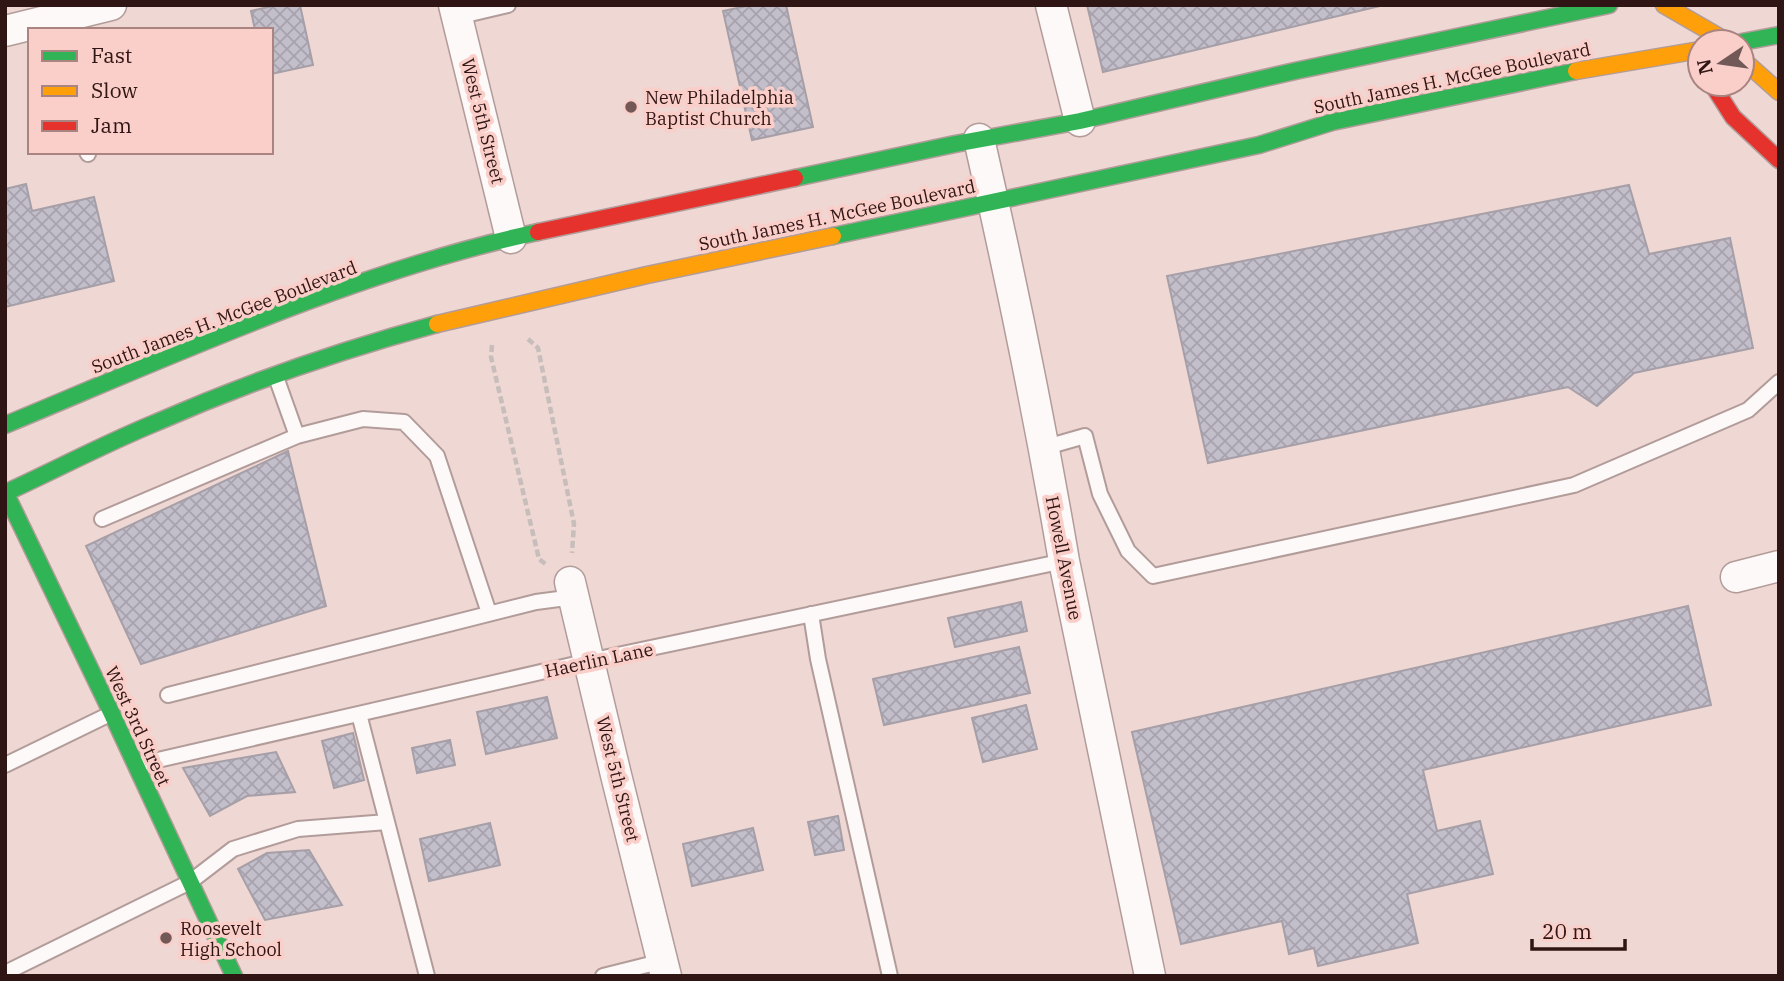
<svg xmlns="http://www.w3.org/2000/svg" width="1784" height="981" viewBox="0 0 1784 981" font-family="'IBM Plex Serif',serif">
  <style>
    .building { fill: url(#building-cross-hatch); stroke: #a69fa7; stroke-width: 2 }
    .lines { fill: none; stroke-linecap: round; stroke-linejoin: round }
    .lane-casing { stroke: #b29c9a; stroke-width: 18 }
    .street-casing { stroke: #b29c9a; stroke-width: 33 }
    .fast-casing { stroke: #b29c9a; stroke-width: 19 }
    .slow-casing { stroke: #b29c9a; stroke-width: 19 }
    .jam-casing { stroke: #b29c9a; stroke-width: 19 }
    .path { stroke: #c7bdbb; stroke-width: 4.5; stroke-dasharray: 7 3.5; stroke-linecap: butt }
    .lane { stroke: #fdf9f9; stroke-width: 14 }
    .street { stroke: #fdf9f9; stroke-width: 30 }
    .fast { stroke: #30b455; stroke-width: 16 }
    .slow { stroke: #ff9f0a; stroke-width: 16 }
    .jam { stroke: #e5322d; stroke-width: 16 }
    .poi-dot { fill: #725957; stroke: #facec9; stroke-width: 2.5 }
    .labels { text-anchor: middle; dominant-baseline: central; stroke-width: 7; stroke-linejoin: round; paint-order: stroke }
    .street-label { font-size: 18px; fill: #2f1513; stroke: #facec9 }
    .poi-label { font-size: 18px; fill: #2f1513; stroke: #facec9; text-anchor: start }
  </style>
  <defs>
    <pattern id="building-cross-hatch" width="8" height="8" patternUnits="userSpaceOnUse" patternTransform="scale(1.75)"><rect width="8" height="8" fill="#c2beca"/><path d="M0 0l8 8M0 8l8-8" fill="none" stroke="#a7a2ad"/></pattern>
  </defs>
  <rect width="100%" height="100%" fill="#efd7d4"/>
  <path class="building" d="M277,5h23l13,60 -42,9v-44h-16l-4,-19z
    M751,5h35l27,122 -61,13 -29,-129z
    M1087,5h297l-281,67z
    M26,184l6,27 62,-14 20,84 -109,26v-118z
    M1629,185l20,69 81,-16 23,110 -119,25 -37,33 -29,-19 -360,76 -41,-187z
    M288,451l38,155 -185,58 -55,-118z
    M1021,602l6,29 -72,16 -7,-29z
    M1688,606l23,99 -288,65 14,61 43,-10 13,53 -86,20 11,49 -100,23 -4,-18 -25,6 -7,-33 -101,23 -49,-212z
    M1019,647l11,46 -146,32 -11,-46z
    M547,697l10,41 -71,16 -9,-42z
    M1026,705l11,44 -54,13 -11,-44z
    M353,733l11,47 -30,8 -12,-47z
    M450,740l5,25 -38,8 -5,-25z
    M276,752l19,40 -48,4 -37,20 -27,-48z
    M838,816l6,34 -29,5 -7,-33z
    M490,823l10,42 -71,16 -9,-42z
    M753,828l10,42 -71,16 -9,-42z
    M309,850l33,55 -77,15 -27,-51 29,-16z"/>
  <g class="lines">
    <defs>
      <path id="lane" d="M457,17l51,-12
        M87,152l1,2
        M276,377l21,59
        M1043,448l42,-12 15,58 28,57 25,25 421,-91 174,-75 31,-28
        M102,519l195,-83 66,-17 41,3 33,34 52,157
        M811,614l7,45 72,317
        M168,695l368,-93 38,-5
        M359,714l68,262
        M5,765l105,-51
        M136,765l453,-104 475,-100
        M5,973l185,-91 43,-33 65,-20 89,-7
        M603,976l60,-15"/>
      <path id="street" d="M454,5l57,233
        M1051,5l29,116
        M5,31l106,-26
        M979,139c32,140 61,281 85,422l86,415
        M1736,577l43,-11
        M570,582l46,193 50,201"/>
      <path id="fast" d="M1742,42l37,-7
        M795,178l160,-34 125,-23 215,-50 314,-66
        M833,236l426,-91 73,-23 244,-51
        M5,425c171,-71 351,-154 533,-193
        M5,492l107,222 122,262
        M5,493c50,-23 99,-49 150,-70 91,-40 186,-73 282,-99"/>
      <path id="slow" d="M1664,5l64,37
        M1742,59l37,33
        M1576,71l124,-21
        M437,324l210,-49 186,-39"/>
      <path id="jam" d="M1712,84l21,33 46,43
        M538,232l257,-54"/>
    </defs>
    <use href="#lane" class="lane-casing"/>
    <use href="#street" class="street-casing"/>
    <use href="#fast" class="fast-casing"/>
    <use href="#slow" class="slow-casing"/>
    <use href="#jam" class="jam-casing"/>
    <path class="path" d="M528,339l10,9 36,176 -2,29
      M492,345l-1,12 48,202 8,6"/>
    <use href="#lane" class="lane"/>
    <use href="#street" class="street"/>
    <use href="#fast" class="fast"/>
    <use href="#slow" class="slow"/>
    <use href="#jam" class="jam"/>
  </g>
  <g class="poi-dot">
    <circle cx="631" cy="107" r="7"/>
    <circle cx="166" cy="938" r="7"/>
  </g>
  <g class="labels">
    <g class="street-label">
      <text transform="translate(1452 78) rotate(-12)">South James H. McGee Boulevard</text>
      <text transform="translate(483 121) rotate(76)">West 5th Street</text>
      <text transform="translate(837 215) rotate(-12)">South James H. McGee Boulevard</text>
      <text transform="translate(224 317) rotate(-21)">South James H. McGee Boulevard</text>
      <text transform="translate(1064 558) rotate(79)">Howell Avenue</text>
      <text transform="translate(599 660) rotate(-12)">Haerlin Lane</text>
      <text transform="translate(138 726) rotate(65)">West 3rd Street</text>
      <text transform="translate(618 779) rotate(76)">West 5th Street</text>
    </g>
    <g class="poi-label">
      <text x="645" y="97">New Philadelphia<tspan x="645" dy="21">Baptist Church</tspan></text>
      <text x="180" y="928">Roosevelt<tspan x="180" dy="21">High School</tspan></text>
    </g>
  </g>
  <rect width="1784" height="981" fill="none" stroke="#2f1513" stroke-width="14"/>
  <rect x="28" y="28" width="245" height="126" fill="#facec9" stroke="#a98480" stroke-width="2"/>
  <rect x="42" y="51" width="35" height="10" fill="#30b455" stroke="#a98480" stroke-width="2"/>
  <text x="91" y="63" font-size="21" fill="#2f1513">Fast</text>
  <rect x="42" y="86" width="35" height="10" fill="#ff9f0a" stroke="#a98480" stroke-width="2"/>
  <text x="91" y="98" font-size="21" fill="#2f1513">Slow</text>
  <rect x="42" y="121" width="35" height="10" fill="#e5322d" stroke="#a98480" stroke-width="2"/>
  <text x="91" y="133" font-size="21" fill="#2f1513">Jam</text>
  <g transform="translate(1721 63) rotate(257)"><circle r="33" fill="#facec9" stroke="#a98480" stroke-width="2"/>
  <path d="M0-5L12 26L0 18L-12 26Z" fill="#725957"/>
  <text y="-10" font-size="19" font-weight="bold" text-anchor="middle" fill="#2f1513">N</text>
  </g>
  <path d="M1532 939v10h93v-10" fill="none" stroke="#2f1513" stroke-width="3.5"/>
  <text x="1542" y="939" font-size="21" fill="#2f1513" stroke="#facec9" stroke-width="5" paint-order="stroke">20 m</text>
</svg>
